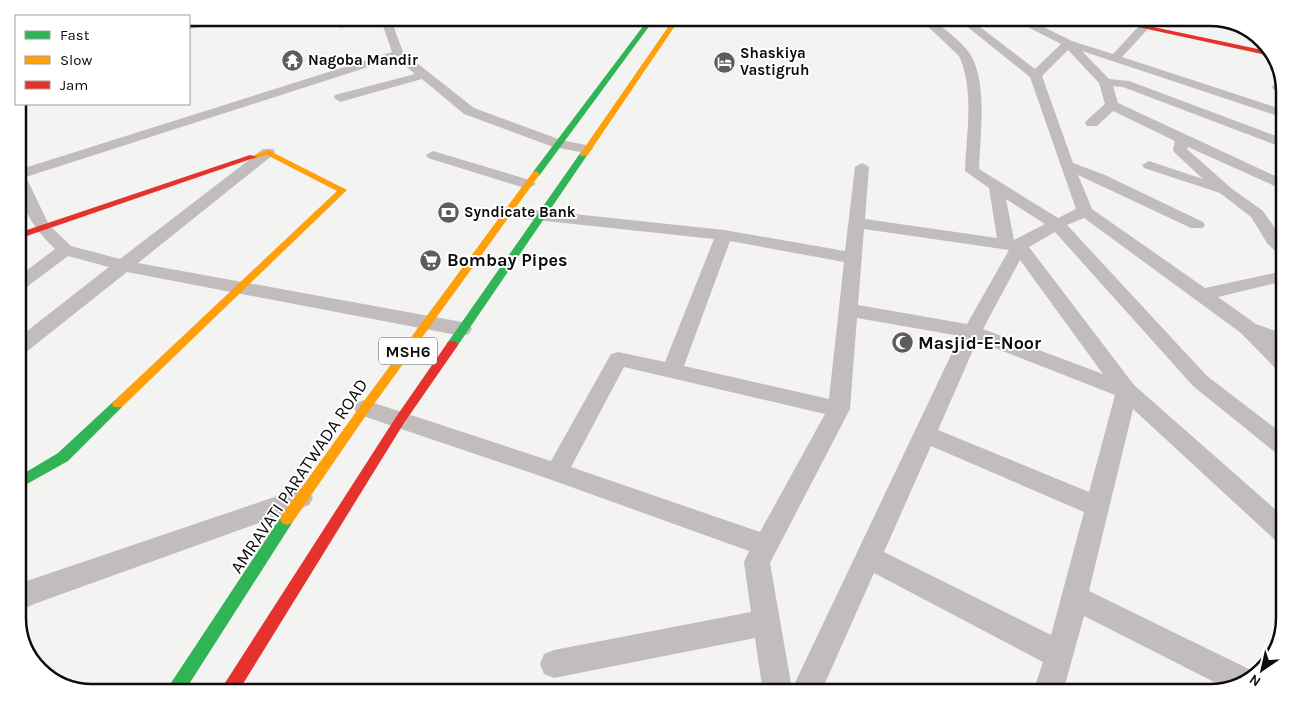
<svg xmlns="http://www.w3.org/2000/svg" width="1302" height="710" viewBox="0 0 1302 710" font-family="Karla,sans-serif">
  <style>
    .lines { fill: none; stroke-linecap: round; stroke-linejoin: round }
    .street { fill: #c2bcbd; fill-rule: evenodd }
    .fast { fill: #30b455; fill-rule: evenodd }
    .slow { fill: #ff9f0a; fill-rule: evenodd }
    .jam { fill: #e5322d; fill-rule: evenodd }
    .labels { text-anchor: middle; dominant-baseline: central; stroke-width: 4; stroke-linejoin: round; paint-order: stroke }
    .far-poi-label { font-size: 15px; font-weight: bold; fill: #0d0c0c; stroke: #fff; text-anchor: start }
    .shield { fill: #fff; stroke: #565555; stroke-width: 1 }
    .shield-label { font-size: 16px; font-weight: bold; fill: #0d0c0c }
    .poi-label { font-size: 18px; font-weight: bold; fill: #0d0c0c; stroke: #fff; text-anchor: start }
    .street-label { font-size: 18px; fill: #0d0c0c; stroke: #fff }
    .rim { fill: none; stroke: #0d0c0c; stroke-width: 2.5 }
  </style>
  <rect width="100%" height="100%" fill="#f3f3f2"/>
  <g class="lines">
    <path class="street" d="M222,17l21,1 -5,3 -49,8v-6z
      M332,17h11l4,8 -5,3 -4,-1z
      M380,17h10l13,35 71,56 87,32 30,6 2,3 -7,4 -33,-6 -89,-33 -42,-35 -82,23 -6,-4 1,-3 80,-21 -19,-16 -370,119 23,48 22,21 49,13 143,-110h10l2,3 -2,3 -135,108 324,59 7,2 3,5 -3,5 -7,2 -335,-64 -102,81 -7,2v-17l91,-71 -41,-11 -44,33 -6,2v-14l37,-28c-24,-24 -37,-44 -37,-79l374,-118z
      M918,17h12c12,11 31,23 40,37 18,29 10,82 9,115l79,49 18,-9 -46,-132 -75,-60h12l68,52 26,-25 -53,-27h15l49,24 41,13 26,-28h8v4l-25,27 162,53v8l-202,-67 27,28 20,2 155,58v9l-161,-61 -10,-1 5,17 166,77v9l-5,-1 -91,-41 -1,2 44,39 32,23 21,30v14l-6,-1 -11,-11 -16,-26 -31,-24 -76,-25 -2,-3 7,-4 54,18 -28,-26 -2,-3 2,-9 -62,-30 -16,15h-10l-2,-3 2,-3 18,-16 -6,-21 -31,-33 -26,26 31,87 32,12 98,47 2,3 -2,3h-12l-113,-53 14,34 113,79 79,-17v10l-66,16 38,27 28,10v14l-7,-2 7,7v19l-7,-2 -36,-37 -157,-115 -17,7 140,151 77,59v21l-8,-3 -83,-67 -138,-154 -26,15 105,138 150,132v26l-9,-3 -142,-131 -44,182 168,82 -10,9 -21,6 -142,-72 -21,76h-30l10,-30 -169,-89 -53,119h-58l-8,-54 -201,40 -10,-4 -4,-10 4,-10 10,-4 197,-38 -7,-50 5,-11 -200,-72 -192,-65 -3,-6 3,-6 8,-2 186,61 60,-107 7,-2 47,10 49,-123 -207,-22 -8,-5 2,-3 6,-2 217,23 121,21 10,-84 7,-4 7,4 -4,52 132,19 -8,-50 -24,-17c1,-36 10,-81 -6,-115zM1006,199l39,25 -31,16zM864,229l145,21 -42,74 -109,-19zM730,241l114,21 -15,137 -145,-33zM1020,260l83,114 -120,-45zM857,318l103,18 -168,353 -22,-126 80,-154zM977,341l138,54 -26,97 -151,-62zM624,367l201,47 -65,118 -189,-65zM931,446l153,66 -33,123 -167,-83z
      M1278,83l5,1 1,8 -10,-2 -2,-3 2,-3z
      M433,151l100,30 3,3 -8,5 -100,-31 -2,-3z
      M301,488l8,3 4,7 -4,7 -275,99 -16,8v-28z"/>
    <path class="fast" d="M650,17h6l-117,159h-6v-4z
      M581,152l7,2 -132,194h-8l-2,-3 2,-3z
      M118,399l4,2 2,3 -2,3 -54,54 -50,28v-12l40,-24 56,-52z
      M287,513l5,2 2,4 -2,4 -108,169h-17l2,-6 113,-171z"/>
    <path class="slow" d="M675,17h6l-94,139h-6l-1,-2z
      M268,150l79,40 -225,217h-8l-2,-3 2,-3 223,-210 -70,-36 -14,4 -4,-2z
      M536,171l4,3 -171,237 -77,112 -5,2 -5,-2 -2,-4 2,-4 79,-110 172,-233z"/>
    <path class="jam" d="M1092,17h14l166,35 3,5z
      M250,155l7,2 -239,82v-6z
      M452,341l4,1 2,3 -2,3 -52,75 -166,269h-17l2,-6 173,-269 52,-75z"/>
  </g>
  <defs>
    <symbol id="temple-disc" viewBox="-11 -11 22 22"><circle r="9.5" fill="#5e5d5c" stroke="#fff"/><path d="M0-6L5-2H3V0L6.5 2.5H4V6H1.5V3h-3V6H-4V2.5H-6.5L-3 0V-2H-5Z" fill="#fff"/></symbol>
    <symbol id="hotel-disc" viewBox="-11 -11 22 22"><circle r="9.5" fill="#5e5d5c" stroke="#fff"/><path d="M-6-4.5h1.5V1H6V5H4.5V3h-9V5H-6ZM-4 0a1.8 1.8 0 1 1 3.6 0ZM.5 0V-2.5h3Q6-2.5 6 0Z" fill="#fff"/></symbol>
    <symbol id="bank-disc" viewBox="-11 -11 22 22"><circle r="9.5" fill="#5e5d5c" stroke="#fff"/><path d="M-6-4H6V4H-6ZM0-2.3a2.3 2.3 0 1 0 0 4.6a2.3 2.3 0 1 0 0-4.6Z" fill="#fff"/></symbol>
    <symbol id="supermarket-disc" viewBox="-11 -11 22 22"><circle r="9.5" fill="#5e5d5c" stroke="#fff"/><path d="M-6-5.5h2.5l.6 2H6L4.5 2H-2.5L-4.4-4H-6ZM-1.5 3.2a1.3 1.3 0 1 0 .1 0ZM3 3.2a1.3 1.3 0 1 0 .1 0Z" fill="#fff"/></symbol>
    <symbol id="mosque-disc" viewBox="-11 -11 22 22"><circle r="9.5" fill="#5e5d5c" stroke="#fff"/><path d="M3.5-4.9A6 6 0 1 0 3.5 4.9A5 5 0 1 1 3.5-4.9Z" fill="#fff"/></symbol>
  </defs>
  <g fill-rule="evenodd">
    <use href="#temple-disc" x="280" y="48" width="25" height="25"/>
    <use href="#hotel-disc" x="712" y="50" width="25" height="25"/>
    <use href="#bank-disc" x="436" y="200" width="25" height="25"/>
    <use href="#supermarket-disc" x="418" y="248" width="25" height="25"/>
    <use href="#mosque-disc" x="890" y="330" width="25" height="25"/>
  </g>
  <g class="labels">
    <g class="far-poi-label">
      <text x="740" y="53">Shaskiya<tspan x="740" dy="17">Vastigruh</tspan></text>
      <text x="308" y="60">Nagoba Mandir</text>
      <text x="464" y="212">Syndicate Bank</text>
    </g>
    <rect class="shield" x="379" y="337.5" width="58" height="27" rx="4"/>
    <g class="shield-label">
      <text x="408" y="351">MSH6</text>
    </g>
    <g class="poi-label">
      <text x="447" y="260">Bombay Pipes</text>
      <text x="918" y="343">Masjid-E-Noor</text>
    </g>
    <g class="street-label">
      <text transform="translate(299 476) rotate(-56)">AMRAVATI PARATWADA ROAD</text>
    </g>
  </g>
  <path d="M0 0H1302V710H0ZM92 26H1210A66 66 0 0 1 1276 92V618A66 66 0 0 1 1210 684H92A66 66 0 0 1 26 618V92A66 66 0 0 1 92 26Z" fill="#fff" fill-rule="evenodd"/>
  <path class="rim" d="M92 26H1210A66 66 0 0 1 1276 92V618A66 66 0 0 1 1210 684H92A66 66 0 0 1 26 618V92A66 66 0 0 1 92 26Z"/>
  <rect x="15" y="15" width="175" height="90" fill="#ffffff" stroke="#9e9e9e"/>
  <rect x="25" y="31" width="25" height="8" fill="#30b455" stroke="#9e9e9e"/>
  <text x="60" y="40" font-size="15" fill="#0d0c0c">Fast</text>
  <rect x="25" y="56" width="25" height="8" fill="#ff9f0a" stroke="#9e9e9e"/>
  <text x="60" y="65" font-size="15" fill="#0d0c0c">Slow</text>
  <rect x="25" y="81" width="25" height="8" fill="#e5322d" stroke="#9e9e9e"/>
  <text x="60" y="90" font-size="15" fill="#0d0c0c">Jam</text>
  <g transform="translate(1262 670) rotate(214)" stroke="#ffffff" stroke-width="4" paint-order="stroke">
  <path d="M0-4L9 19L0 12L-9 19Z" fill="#0d0c0c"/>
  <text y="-8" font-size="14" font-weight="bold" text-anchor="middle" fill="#0d0c0c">N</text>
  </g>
</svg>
